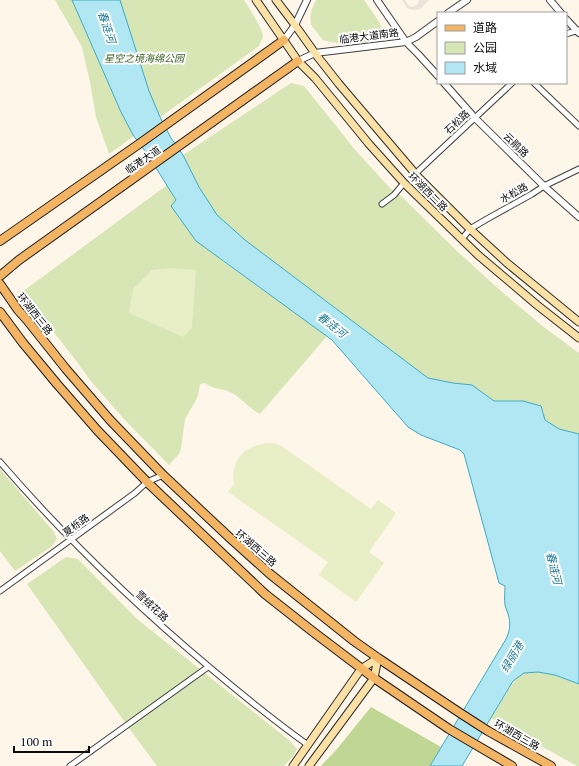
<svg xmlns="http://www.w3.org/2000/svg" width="579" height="766" viewBox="0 0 579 766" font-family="'PT Serif','Noto Sans SC',serif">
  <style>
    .green { fill: #d8e6b5 }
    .forest { fill: #bfd695 }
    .pitch { fill: #e8eec6 }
    .plaza { fill: #ece4da }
    .water { fill: #b0e7f3; stroke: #3aaac7 }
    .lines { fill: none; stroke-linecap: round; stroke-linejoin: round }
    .minor-casing { stroke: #3e3e3e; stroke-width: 7 }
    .tertiary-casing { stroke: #3e3e3e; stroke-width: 8 }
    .secondary-casing { stroke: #2d2d2d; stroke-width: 9 }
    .primary-casing { stroke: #1c1c1c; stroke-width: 10 }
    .minor { stroke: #fff; stroke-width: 5 }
    .tertiary { stroke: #fff; stroke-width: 6 }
    .secondary { stroke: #fce1a6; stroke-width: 7 }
    .primary { stroke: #f3b464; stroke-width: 8 }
    .labels { text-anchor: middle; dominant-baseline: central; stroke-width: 4; stroke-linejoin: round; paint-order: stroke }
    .street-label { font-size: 10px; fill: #0b0b0b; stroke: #fff }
    .park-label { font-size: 10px; font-style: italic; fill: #385e1f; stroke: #fff }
    .water-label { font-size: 11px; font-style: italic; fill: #1a7896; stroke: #fff }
  </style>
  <rect width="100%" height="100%" fill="#fef6e9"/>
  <path class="green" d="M55,0h189c5,8 19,29 19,37 -1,3 -3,6 -4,9l-150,108 -13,-37 -6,-35 -8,-35z
    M316,0h48l16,23c10,26 -43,22 -57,17l-12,-15c-2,-11 1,-16 5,-25z
    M291,83l13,3 53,66 33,36 11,8 57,56 44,40 43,36 34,25v81l-20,-5 -14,-9 -4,-14 -18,-5h-29l-22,-16 -19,-2 -25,-5 -183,-138 -28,-25 -18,-28 -16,-32z
    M167,185l9,15 45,60 106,76 -67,78c-10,-5 -18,-15 -28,-21 -8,-5 -19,-3 -27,-10l-5,1 -2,11 -3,7 -10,17 -4,30 -2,5 -10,11 -46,-47 -33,-38 -16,-22 -52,-66z
    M0,469l54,63 3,7 -6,8 -36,24 -15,-20z
    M66,557l12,2 59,60 153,122 7,8 -3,6 -10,11h-127l-31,-42 -99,-140z
    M538,672l17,3 24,9v82h-2l-86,-48 23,-37 10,-8z"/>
  <path class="forest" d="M371,707l70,40 -11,19h-109l16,-17z"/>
  <path class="pitch" d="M171,268l25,2 -4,58 -9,9 -54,-24 4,-24 19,-19z
    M267,443h7l9,4 88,62 7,-9 18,13 -27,39 15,11 -28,39 -37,-27 9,-13 -100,-70 5,-7 1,1c-4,-25 9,-40 33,-43z"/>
  <path class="plaza" d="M402,0h3l4,6 4,1 5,-3 1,-4h10l-9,9 -5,1h-3l-5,-2z"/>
  <path class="water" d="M72,0h48l29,91 11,26 11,21 12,17 16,32 18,28 28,25 183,138 25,5 19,2 22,16h29l18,5 4,14 14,9 20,5v250l-24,-9 -17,-3 -14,1 -11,8 -51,85h-32l76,-127c4,-8 5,-16 2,-25 -1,-3 -2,-6 -3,-9 -1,-6 0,-13 0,-19l-6,-3 -35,-129 -4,-4 -39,-15 -13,-8 -76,-87 -136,-99 -25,-35 5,-6 -28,-45 -15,-20 -12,-23z"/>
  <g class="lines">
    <defs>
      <path id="minor" d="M566,34l13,-4
        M534,83l45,43
        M415,174l97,-91
        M382,204l12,-9 10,-12
        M462,239l8,-10 17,-10 45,-25 12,-8 35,-17
        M0,462c64,74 133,141 208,204 32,27 65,54 100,79
        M0,591l135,-98 12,-11 16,-7
        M70,766l138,-99"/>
      <path id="tertiary" d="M377,0l29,42 12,12 20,22
        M550,0l11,13
        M448,13l19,-13
        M566,19l13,14
        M284,40l11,-15 12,-25
        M298,61l17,-8 91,-11 10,-5 22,-16
        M444,83l31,35 69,68 35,31"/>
      <path id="secondary" d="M256,0l42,61 17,17 54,66 35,39 74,72 59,50 42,33
        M276,0l19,25 22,31 22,28 80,94 51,51 37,34 72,59
        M293,766l68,-97 17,-11
        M309,766l65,-88 4,-20"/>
      <path id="primary" d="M0,241l139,-97 145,-104
        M0,276l19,-16 279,-199
        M0,284l18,26 9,10 39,49 44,51 53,55 67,63 40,36 84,67 24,17 82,55 28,18 63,35
        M0,312l23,31 34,41 40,46 50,52 118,112 47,37 62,47 47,32 28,19 63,37"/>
    </defs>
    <use href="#minor" class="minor-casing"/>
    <use href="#tertiary" class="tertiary-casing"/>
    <use href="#secondary" class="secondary-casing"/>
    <use href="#primary" class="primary-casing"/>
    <use href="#minor" class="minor"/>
    <use href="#tertiary" class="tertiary"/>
    <use href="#secondary" class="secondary"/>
    <use href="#primary" class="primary"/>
  </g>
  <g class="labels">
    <g class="street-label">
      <text transform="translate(369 36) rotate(-7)">临港大道南路</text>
      <text transform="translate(457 122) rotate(-43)">石松路</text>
      <text transform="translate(516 145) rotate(44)">云鹃路</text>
      <text transform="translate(143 160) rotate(-35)">临港大道</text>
      <text transform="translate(428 192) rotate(45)">环湖西二路</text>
      <text transform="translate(514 193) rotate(-29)">水松路</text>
      <text transform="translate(35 314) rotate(52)">环湖西三路</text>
      <text transform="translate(76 525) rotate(-36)">夏栎路</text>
      <text transform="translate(256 548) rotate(41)">环湖西三路</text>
      <text transform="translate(152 606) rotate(43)">雪绒花路</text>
      <text transform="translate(517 735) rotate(30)">环湖西三路</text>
    </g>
    <g class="park-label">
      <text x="144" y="58">星空之境海绵公园</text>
    </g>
    <g class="water-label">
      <text transform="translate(107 27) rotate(72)">春涟河</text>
      <text transform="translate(332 325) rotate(38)">春涟河</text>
      <text transform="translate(554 568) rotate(76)">春涟河</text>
      <text transform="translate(512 657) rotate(-59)">绿丽港</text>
    </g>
  </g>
  <rect x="437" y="12" width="130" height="72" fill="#ffffff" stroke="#9d9d9d"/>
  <rect x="445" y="25" width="20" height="6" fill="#f3b464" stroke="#9d9d9d"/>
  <text x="473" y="32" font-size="12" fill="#0b0b0b">道路</text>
  <rect x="445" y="42" width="20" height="12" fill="#d8e6b5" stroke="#9d9d9d"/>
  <text x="473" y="52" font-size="12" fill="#0b0b0b">公园</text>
  <rect x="445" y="62" width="20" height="12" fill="#b0e7f3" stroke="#9d9d9d"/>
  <text x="473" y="72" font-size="12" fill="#0b0b0b">水域</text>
  <path d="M14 746v6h75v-6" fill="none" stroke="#0b0b0b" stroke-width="2"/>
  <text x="20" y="746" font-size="12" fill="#0b0b0b" stroke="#ffffff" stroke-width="3" paint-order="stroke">100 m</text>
</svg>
